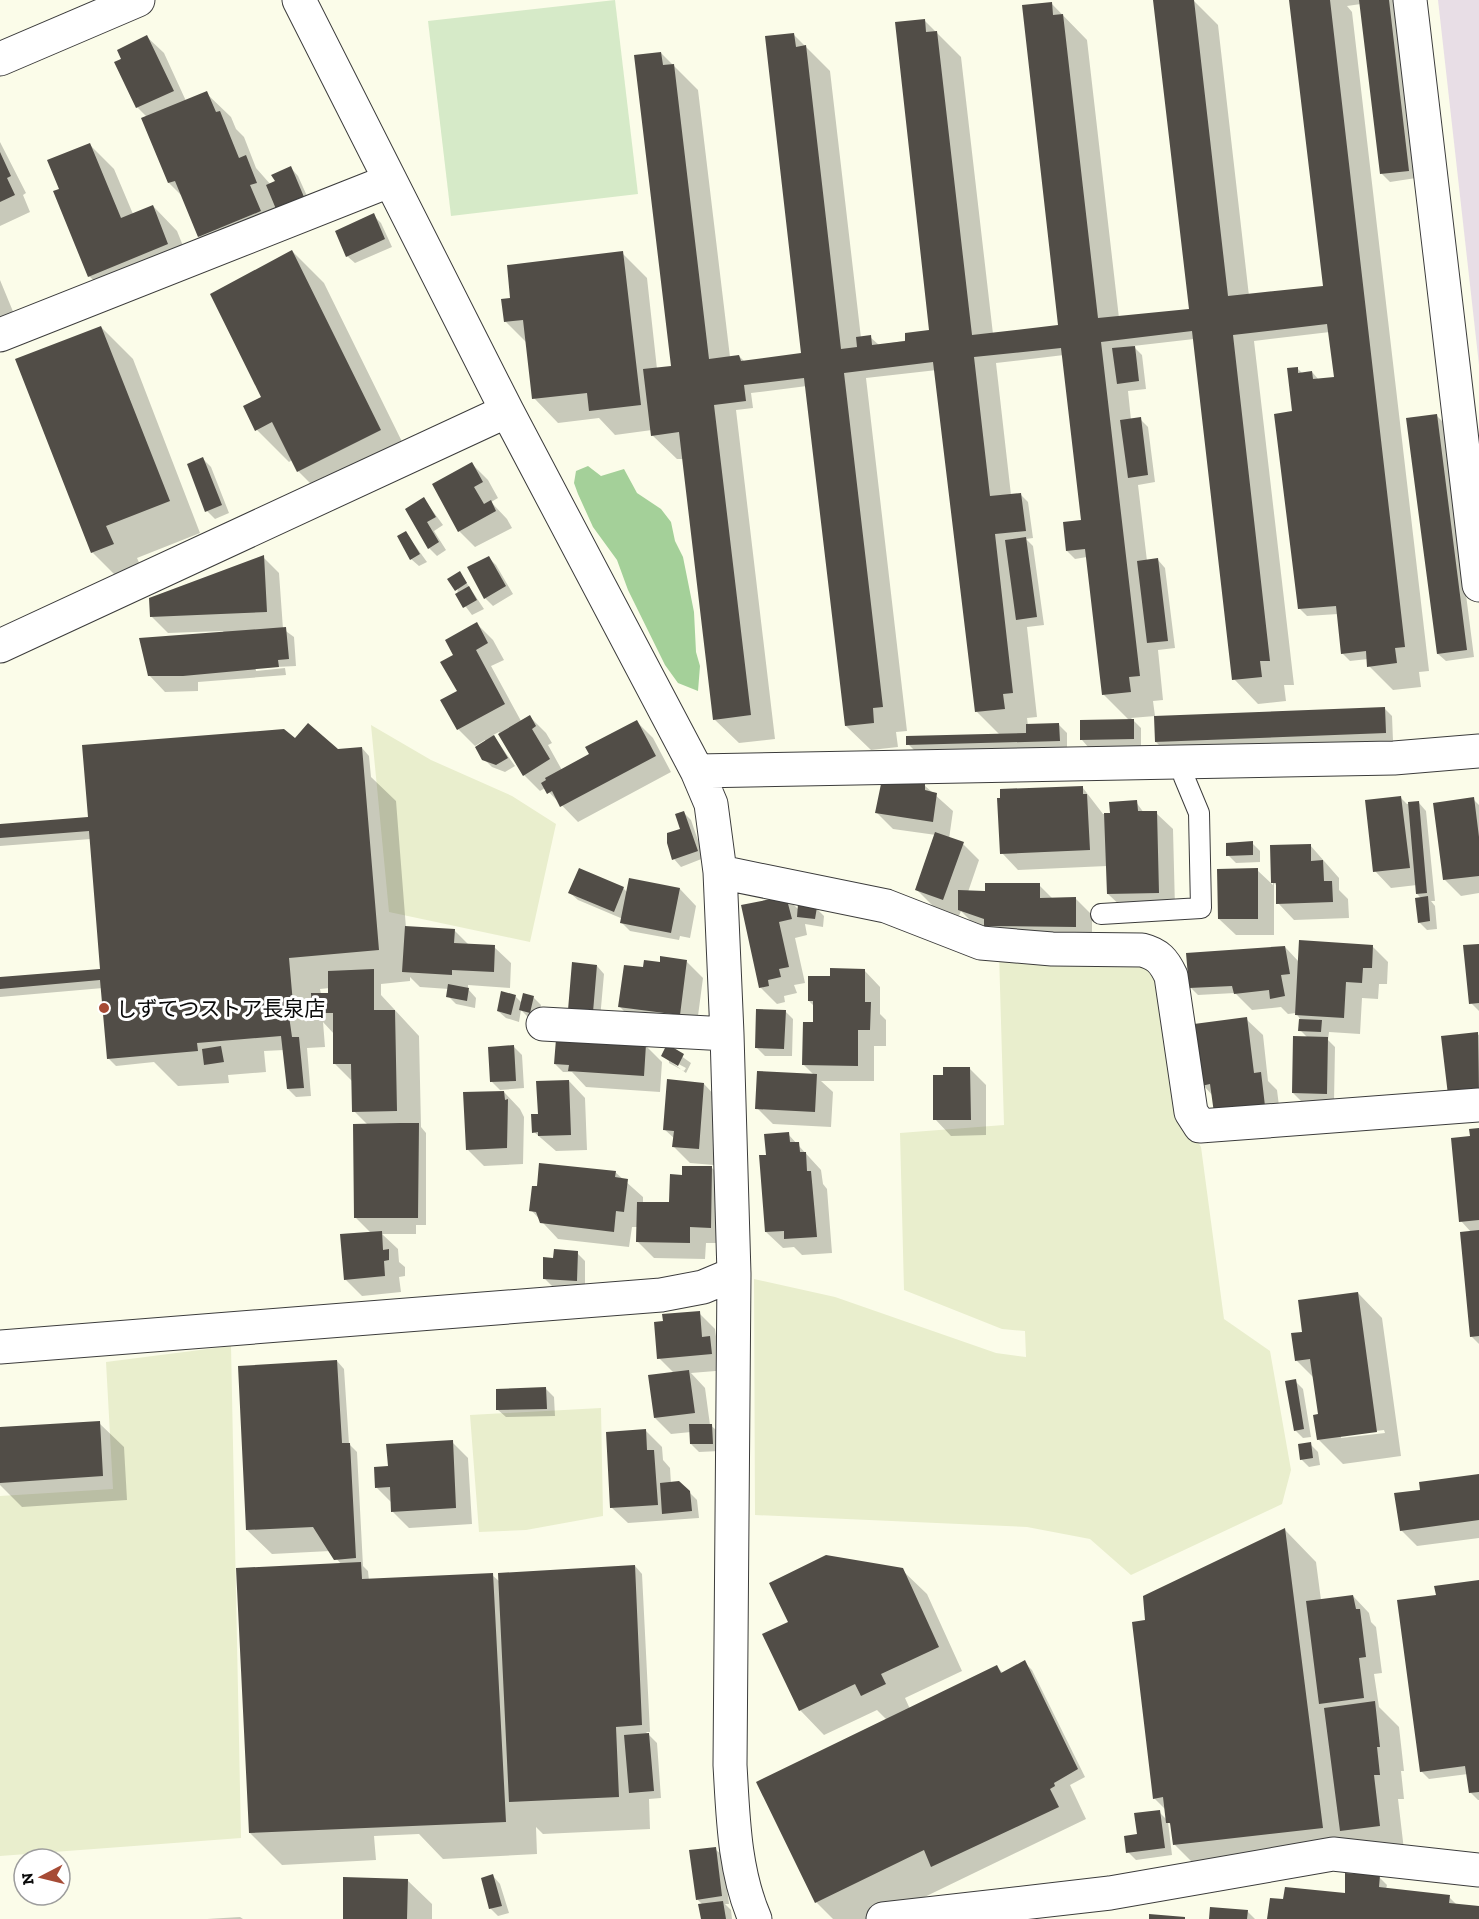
<svg xmlns="http://www.w3.org/2000/svg" width="1479" height="1919" viewBox="0 0 1479 1919" font-family="'Zilla Slab','Noto Sans JP',serif">
  <style>
    .industrial { fill: #e8dee6 }
    .farmland { fill: #e9eecd }
    .forest { fill: #a4d099 }
    .pitch { fill: #d6eac8 }
    .shadow { fill: #0003; fill-rule: evenodd }
    .building { fill: #514d47 }
    .lines { fill: none; stroke-linecap: round; stroke-linejoin: round }
    .service-casing { stroke: #3c3c3c; stroke-width: 22 }
    .minor-casing { stroke: #3c3c3c; stroke-width: 35 }
    .tertiary-casing { stroke: #3c3c3c; stroke-width: 35 }
    .service { stroke: #fff; stroke-width: 20 }
    .minor { stroke: #fff; stroke-width: 33 }
    .tertiary { stroke: #fff; stroke-width: 33 }
    .poi-dot { fill: #a64b35; stroke: #fff; stroke-width: 2 }
    .labels { text-anchor: middle; dominant-baseline: central; stroke-width: 6; stroke-linejoin: round; paint-order: stroke }
    .poi-label { font-size: 21px; fill: #090909; stroke: #fff; text-anchor: start }
  </style>
  <rect width="100%" height="100%" fill="#fbfce9"/>
  <path class="industrial" d="M1438,0h41v365z"/>
  <path class="farmland" d="M371,725l60,35 81,36 44,28 -26,118 -141,-30z
    M999,953l149,6 14,21 19,136 20,31 23,172 46,32 21,119 -9,34 -151,71 -41,-36 -63,-12 -272,-12 -1,-236 81,18 161,56 30,4 -1,-26 -23,-2 -98,-39 -4,-157 104,-8z
    M231,1346l10,492 -241,18v-360l113,-7 -7,-127z
    M601,1408l2,108 -77,14 -47,2 -9,-117z"/>
  <path class="forest" d="M588,466l13,10 23,-7 13,24 24,16 10,13 4,19 8,16 11,55 2,40 4,14 -2,25 -20,-8 -13,-18 -37,-75 -11,-30 -24,-33 -15,-33 -4,-11 2,-12z"/>
  <path class="pitch" d="M615,0l23,194 -187,22 -23,-195z"/>
  <path class="shadow" d="M1155,0h38l25,25 31,271 76,-8 -34,-288h104l21,178 -26,4 -8,-8 -21,-170 -14,2 5,6 77,659 -10,1 2,15 -28,3 -24,-24 -1,-7 -18,2 -8,-8 -4,-39 -31,2 -8,-8 -5,-196 3,-44 6,6 9,-2 7,8 16,-2 -5,-46 -76,9 40,344h-10l2,16 -28,3 -24,-25 -40,-340 -61,7 9,9 4,34 -18,2 3,29 9,-1 8,8 7,55 -17,3 9,76 11,-1 7,8 10,80 -17,2 5,50 -10,1 2,15 -24,2 10,10v18l-52,2 -7,-8 47,-20 -26,-26 -16,-137 -12,2 -8,-8 16,-27 -19,-169 -68,8 15,132 9,-1 8,8 5,36 -7,1 7,7 11,79 -17,2 10,90 -10,1 1,8 31,-1 8,8v15l-151,4 -8,-8 92,-9 -23,-23 -40,-342 -71,8 41,353 -11,1 2,15 -27,3 -25,-24 -39,-340 -56,7 2,15 -17,2 39,329 -36,4 -25,-24 -31,-260h-6l-25,-24v-5l-37,5 -16,-17 -41,5 -24,-25 -7,-55 -22,-22 7,-22 110,-46 25,25 10,91 16,-2 -12,-314 37,37 32,267 9,-1 6,6 59,-4 -10,-323 36,36 31,267 9,-1 9,8 54,-9 -9,-316 37,37 32,277 68,-5 -10,-326 36,37 32,278 72,-5z
    M147,37l17,16 22,48 20,-8 25,24 5,12 8,8 12,31 15,17 20,-17 7,8 13,29 -88,56 -24,-25 -17,-40 -13,-13 -22,-66 -10,-10 -21,-44z
    M0,142l26,51 -3,2 7,17 -30,14z
    M90,145l24,24 19,45 20,-8 24,25 15,37 -78,32 -25,-24 -28,-86z
    M373,215l8,8 11,24 -37,16 -8,-7z
    M292,251l32,32 88,179 -82,41 -32,-32 -6,-11 -3,2 -32,-32z
    M0,280l19,46 -19,8z
    M101,327l32,32 67,174 -63,25 8,18 -21,8 -32,-32z
    M1436,415l8,8 30,234 -28,4 -8,-7z
    M203,459l8,8 18,46 -14,6 -8,-8z
    M472,464l16,16 10,18 -7,4 16,17 5,9 -37,19 -16,-16z
    M424,499l19,26 -9,6 12,19 -9,6 -8,-8z
    M406,533l21,29 -8,4 -8,-7z
    M263,557l16,16 4,56 11,8 2,29 -40,2v3l29,-3 1,7 -88,7v9l-33,1 -16,-17 75,-42 -1,-2 -55,2 -17,-17z
    M489,558l7,7 17,29 -20,12 -8,-8z
    M460,573l24,36 -12,6 -15,-20z
    M477,624l16,16 11,20 -13,6 30,55 8,-5 17,17 6,10 -4,2 15,27 74,-50 16,16 18,34 -93,50 -33,-34 -5,3 -16,-16 -25,-43 -6,3 22,31 -10,6 -13,-5 -8,-8 1,-19 -10,6 -17,-17 1,-38 -4,-35z
    M1384,708l8,8 1,25 -229,9 -8,-8z
    M304,748l33,3 25,-3 7,8 2,21 25,24 10,127 48,2 15,15 25,2 17,16 -1,25 -42,-3v4l8,9 -1,10 -19,-4 -8,-8 1,-7 -29,-2 -10,-10v4l-29,3v11l38,41 2,91 5,6v92h-10v9h-34l16,15 1,13 6,5v9l-6,1 2,15 -39,4 -17,-17 26,-46 -16,-16 13,-92 -14,-14 -1,-29 -18,-18 -1,-30 -11,-12 2,25 -18,1 4,48 -15,1 -8,-8 -4,-39 -20,1 2,21 -38,3 1,8 -51,3 -24,-24 -38,4 -8,-8 -5,-70 -103,9v-19l101,-8 -10,-131 -91,7v-21l90,-6zM330,988v6h-9l-1,-5z
    M924,785l29,26 -4,28 14,5 16,16 -11,32h18l53,-7 14,14 22,-1 17,17v28l-116,-17 -15,-15 -2,5 -26,-10 -16,-16 19,-55 -43,-6 -16,-16z
    M1083,788l20,26h8l25,-12 8,11h12l17,16 2,79 -50,2 -17,-16 -1,-28 -89,4 -16,-17z
    M1401,798l6,6 12,-1 7,8 9,90h-4l4,5 2,23 -10,1 -8,-8 3,-23 -5,-5v-9l-26,3 -16,-17z
    M1473,799l6,6v88l-18,3 -17,-17z
    M684,813l7,7 13,38 -23,9 -7,-8 8,-30z
    M1252,843l8,8v11l-24,1 -8,-8z
    M1310,845l29,33v12l9,9 1,19 -55,2 -16,-17v-16l-4,-4v52h-38l-17,-16 38,-49 16,15 -1,-39z
    M630,880l50,9 16,17 -6,32 -10,-2 -1,4 -49,-9 -8,-8 1,-4 -45,-19 -8,-7 53,-5 5,5z
    M786,897l13,13 18,-1 7,7 -1,11 -18,-3 2,11 -12,3 10,45 -11,2 3,8 -13,3 1,6 -8,2 -17,-17z
    M1479,945v66l-8,-8z
    M1372,946l16,16 -1,22h-8l-1,15 -16,-1 -2,36 -31,-2 -1,8 7,7 -1,55 -33,-1 -8,-8 15,-55 -8,-8v-11l-4,-6 -8,1 -7,-7 -29,3 -17,-17 -37,2 -8,-8 95,-40 14,15z
    M686,961l17,17 -7,53 -60,-8 -16,-16 24,-38 17,-6z
    M597,966l7,8 -4,45 -23,-2z
    M864,970l16,17v27l6,6v26h-12v35h-53l12,11 -2,35 -58,-3 -16,-16 58,-32 -12,-12 11,-40v-18l-5,-5 22,-23z
    M515,996l7,7 11,-6 8,8 -4,15 -9,-3 -7,-7 -2,12 -13,-4 -8,-7z
    M785,1011l8,8 -1,37h-27l-8,-8z
    M1246,1019l17,16 5,46 9,9 4,32 -68,-26 -10,-11z
    M1477,1034l2,1v75z
    M646,1046l16,16 -2,30 -74,-5 -14,-15h-9l-8,-8z
    M667,1046l24,17 -5,10 -23,-17zM669,1059l17,9 -2,3 -15,-8z
    M514,1047l8,8 2,33 -24,2 -8,-8z
    M969,1068l17,17v50l-35,1 -16,-17z
    M569,1081l16,17 2,52 -31,1 -22,-19z
    M704,1084l16,17 -6,64 -24,-2 -16,-16 1,-8 -11,-10z
    M504,1092l16,17 4,8 -1,47 -39,2 -17,-17z
    M1479,1129v215l-8,-8v-104l-10,-11 11,-83z
    M788,1134l33,36 2,14 4,5 5,64 -30,2 -8,-8 -11,1 -17,-16 1,-76z
    M712,1168l16,16 -1,59h-21l-1,16 -51,-1 -16,-16v-15h-6l-3,20 -71,-8 -27,-29 84,-38 28,25v6l28,1 12,-27z
    M577,1253l8,8v27l-33,-2 -8,-8 11,-19z
    M1358,1293l24,25 19,138 -58,8 -25,-25 1,-24 -5,-37 -17,-17 7,-28zM1384,1430l1,3 -44,5v-3z
    M699,1313l16,16 2,15 9,10 2,16 -37,3 14,15 5,37 10,8v18l-21,1 -8,-8v-12l-20,2 -16,-16 19,-45 -15,-15z
    M337,1361l7,8 5,75 8,8 6,114 5,5 1,10 123,-6 8,7 135,-16 7,8 8,158h-4l11,11 4,55 -12,1 1,30 -107,5 -7,-7 1,27 -94,5 -24,-25 -45,2 2,24 -94,5 -32,-32 91,-269 -11,-13 -58,3 -25,-24z
    M1295,1381l8,8 8,48 -8,1 -8,-8z
    M546,1389l8,8 1,19 -49,1 -8,-7z
    M99,1423l25,24 3,53 -105,7 -22,-22v-56z
    M646,1431l16,16 1,13 7,8 1,16 18,8 8,8 2,18 -71,5 -17,-16z
    M452,1442l16,16 4,66 -63,4 -17,-17v-8l-15,-15 12,-21z
    M1310,1444l8,8 2,13 -11,2 -8,-8z
    M1479,1475v63l-62,8 -16,-16 21,-39z
    M1285,1530l31,32 5,38 32,-4 16,17 2,9 5,5 6,46 -8,1 5,33 20,20 5,44h-3l3,28h-6l6,51 -198,26 -32,-32 -2,-18 -4,-4 4,33 -36,5 -8,-8 11,-17 20,-23 8,8 -1,-10 -12,-12 -8,-176z
    M902,1570l25,24 35,77 -57,27 5,11 87,-42 6,6 21,-11 8,8 53,107 -15,8 16,34 -207,100h-46l-17,-17 71,-182 -10,-10 -53,25 -24,-25z
    M1479,1582v218h-1l-8,-8 -2,-18 -39,5 -8,-8 14,-174z
    M715,1849l8,7 6,48h-4l6,6 1,9h-30l1,-14 -6,-6z
    M493,1876l7,8 9,29 -11,3 -8,-8z
    M1379,1877l8,8 -1,4 63,8 8,8 22,3v11h-210l16,-19 64,-5z
    M407,1880l25,24v15h-88z
    M1247,1911l8,8h-44z
    M240,1917l3,2h-36z"/>
  <path class="building" d="M1153,0h41l34,296 95,-10 -34,-286h41l75,647 -10,1 2,15 -30,4 -1,-16 -25,3 -5,-48 -38,3 -24,-195 18,-3 -5,-43 11,-1v6l14,-2 1,8 21,-2 -7,-53 -94,11 37,326h-10l2,16 -30,3 -40,-349 -91,11 39,334 -11,1 2,15 -29,3 -17,-146 -19,2 -3,-29 18,-2 -20,-172 -87,9 16,139 31,-3 5,38 -31,3 18,159 -10,1 2,15 -30,3 -42,-350 -89,11 39,334 -10,1 1,15 -29,3 -41,-348 -60,7 2,16 -32,4 37,310 -38,5 -34,-288 -28,4 -8,-67 28,-3 -37,-311 27,-3 2,13 11,-1 35,295 30,-4 2,6 60,-8 -36,-317 29,-3 2,14 10,-2 35,304 16,-2 -1,-10 15,-2 1,10 33,-4v-8l24,-3 -34,-308 30,-3 1,13 11,-1 35,304 86,-10 -36,-320 30,-3 1,13 10,-1 35,304 91,-9z
    M1359,0h30l20,171 -29,3z
    M147,35l27,56 -38,17 -22,-46 7,-3 -4,-9z
    M207,91l9,21 4,-1 19,47 7,-3 11,28 -7,2 11,26 -63,26 -23,-56 -7,2 -27,-65z
    M90,143l31,75 32,-13 15,39 -80,33 -35,-86 6,-2 -12,-29z
    M0,152l11,24 -4,2 8,17 -15,7z
    M291,166l13,31 -28,12 -10,-24 9,-4 -4,-6z
    M374,213l11,26 -39,18 -11,-26z
    M292,250l89,180 -84,42 -25,-50 -17,9 -12,-25 18,-9 -51,-103z
    M623,251l18,154 -52,6 -2,-18 -55,6 -9,-79 -19,2 -3,-23 9,-1 -3,-33z
    M101,326l69,175 -64,25 8,18 -23,9 -76,-194z
    M1135,346l4,35 -22,3 -5,-36z
    M1437,414l30,236 -30,4 -31,-236z
    M1141,417l7,58 -20,3 -8,-58z
    M203,457l19,48 -17,7 -18,-48z
    M472,462l11,20 -9,5 10,17 7,-4 5,11 -38,21 -26,-48z
    M424,497l12,20 -9,5 12,20 -11,7 -23,-40z
    M406,531l14,23 -10,6 -13,-24z
    M1026,537l11,80 -21,3 -11,-80z
    M264,555l3,57 -117,5 -1,-19z
    M489,556l17,30 -22,13 -17,-32z
    M1158,558l10,83 -21,2 -10,-82z
    M460,571l7,12 -12,8 -8,-12z
    M469,586l8,14 -14,8 -8,-14z
    M477,622l11,21 -12,7 29,54 -48,26 -17,-30 17,-9 -17,-29 13,-7 -8,-15z
    M286,627l3,32 -11,1 1,7 -96,9h-35l-9,-38z
    M1385,707l1,26 -231,9 -1,-26z
    M530,715l6,11 -4,3 18,30 -27,17 -25,-42z
    M1134,719v20l-54,1v-20z
    M637,720l19,36 -96,51 -8,-16 -5,3 -6,-11 5,-3 -1,-2 44,-24 -4,-7z
    M308,723l30,26 24,-2 17,203 -90,8 5,57 -5,1 3,21h7l5,51 -17,1 -6,-53 -84,7 1,8 -91,8 -7,-79 -100,9v-12l100,-8 -11,-138 -89,7v-14l88,-7 -6,-72 202,-16 11,9z
    M1059,723l1,18 -154,4v-9l120,-3v-9z
    M494,735l14,23 -12,7 -14,-5 -7,-13z
    M881,784h44v6l12,3 -4,29 -58,-9z
    M1083,786v8h4l3,56 -90,4 -3,-56h3v-9z
    M1401,796l9,72 -37,4 -8,-72z
    M1474,797l5,40v39l-36,4 -10,-77z
    M1137,800l1,11h19l2,82 -52,1 -3,-81h6l-1,-11z
    M1419,801l8,92 -11,1 -8,-92z
    M684,811l14,40 -26,9 -5,-17v-10l13,-4 -5,-15z
    M935,832l29,10 -21,58 -28,-10z
    M1253,841v14l-27,1v-13z
    M1311,844v17l12,-1 1,21h8l1,21 -57,2v-21h-5l-1,-38z
    M579,868l45,19 -10,25 -46,-19z
    M1258,868v51h-40l-1,-50z
    M629,878l51,10 -9,45 -51,-10z
    M985,883h55v15l36,-1v30l-92,-1v-7l-26,-9v-20l27,1z
    M786,896l6,23 -13,3 10,45 -10,2 2,8 -13,3 1,6 -10,2 -18,-83z
    M1428,896l2,25 -12,2 -3,-25z
    M798,904l19,3 -2,12 -18,-2z
    M405,926l50,3 -1,14 41,2 -1,27 -42,-2v5l-50,-3z
    M1299,940l74,5 -1,23h-9l-1,15 -16,-1 -2,36 -49,-3z
    M1479,944v59l-10,1 -6,-59z
    M1285,946l5,28 -9,1 4,21 -15,3 -1,-9 -35,4 -2,-8 -43,2 -3,-35z
    M660,956l27,4 -7,55 -62,-8 6,-42 19,2 1,-7 16,2z
    M572,962l25,3 -4,47 -25,-2z
    M830,968l35,1v33h6l-1,28h-12v36l-56,-1 1,-43h10v-21h-5v-25h22z
    M374,969v41h21l2,101 -45,1 -1,-48h-18v-51h-21l-1,-20h17v-22z
    M448,984l21,4 -2,13 -21,-4z
    M501,991l15,4 -5,20 -14,-4z
    M523,993l11,3 -4,17 -11,-3z
    M756,1009l30,1 -2,39 -29,-1z
    M1247,1017l7,56 7,-1 4,34 -51,7 -4,-29 -9,2 -7,-62z
    M1299,1019l23,1 -1,12 -23,-1z
    M1478,1032l1,60 -31,3 -7,-59z
    M1293,1036l35,1 -1,57 -35,-1z
    M556,1039l90,5 -2,32 -76,-5 1,-6 -15,-1z
    M667,1044l17,10 -6,12 -17,-10z
    M514,1045l2,36 -26,1 -2,-35z
    M221,1046l3,16 -20,3 -2,-16z
    M943,1067h27l1,53h-38v-45h10z
    M757,1071l60,3 -2,38 -60,-3z
    M667,1079l37,4 -5,66 -27,-2 2,-16 -11,-1z
    M569,1080l2,55 -33,1v-4l-6,1 -1,-19h7l-2,-33z
    M504,1091l1,9 3,-1 -1,49 -41,2 -3,-58z
    M400,1123h19l-1,95h-64l-1,-94z
    M1479,1128v92l-20,2 -8,-84 19,-2 -1,-7z
    M789,1132l1,10h9l1,10h6l1,19h4l6,66 -33,2v-8l-19,1 -6,-77h7l-2,-21z
    M539,1163l77,8 -1,6 13,2 -4,33 -8,-1 -2,21 -74,-9 -4,-11 -7,-1 3,-25h5z
    M682,1166h30l-1,62 -21,-1v16l-54,-1 1,-40h32l1,-28 12,1z
    M1479,1230v106l-9,1 -10,-105z
    M382,1231l1,19 6,-1v11l-5,1 1,15 -41,4 -4,-46z
    M554,1249l24,2 -1,30 -34,-2v-22l10,1z
    M1358,1292l19,140 -60,8 -4,-25 5,-1 -8,-55 -15,2 -4,-28 11,-1 -4,-32z
    M700,1311l2,26 8,-1 2,18 -55,5 -3,-37 9,-1 -1,-7z
    M337,1360l5,83h8l6,115 -22,2 -21,-33 -67,3 -8,-164z
    M689,1370l6,43 -41,5 -6,-43z
    M1296,1379l8,50 -10,2 -9,-50z
    M546,1387l1,22 -51,1v-21z
    M100,1421l3,55 -103,7v-56z
    M689,1424h23l1,20h-23z
    M646,1429l1,21h7l4,55 -48,3 -4,-76z
    M453,1440l3,68 -65,4 -1,-25 -15,1 -1,-21 14,-1 -2,-22z
    M1311,1442l2,16 -13,2 -2,-16z
    M1479,1474v46l-79,11 -6,-38 26,-3 -1,-8z
    M679,1481l11,10 2,20 -30,3 -2,-31z
    M1285,1528l38,300 -150,17 -3,-22h-4l-3,-26 -10,2 -21,-177 13,-2 -2,-24z
    M826,1555l77,13 36,79 -58,27 5,10 -25,12 -6,-12 -56,27 -37,-77 26,-12 -19,-39z
    M361,1562l1,17 131,-6 13,249 -257,11 -13,-265z
    M635,1565l7,160 -26,2 3,70 -110,5 -11,-229z
    M1479,1580v212l-10,1 -4,-27 -45,6 -23,-172 39,-5 -2,-9z
    M1353,1595l3,14h4l6,48 -7,1 5,40 -45,6 -13,-103z
    M1025,1660l53,109 -24,14 1,3 -5,3 9,18 -128,60 -7,-17 -109,53 -59,-121 241,-117 4,8z
    M1375,1701l5,46h-3l3,28h-6l6,51 -40,5 -16,-123z
    M649,1733l5,58 -25,2 -5,-58z
    M1160,1810l5,38 -39,5 -2,-17 13,-2 -3,-21z
    M716,1847l6,49 -26,4 -7,-50z
    M1345,1873l35,2 -1,12 71,8 -1,8 30,3v13h-212l3,-21 13,1 2,-12 60,6z
    M493,1874l9,32 -13,3 -8,-31z
    M343,1877l65,2 -1,40h-64z
    M723,1901l3,18h-25l-3,-15z
    M1210,1907l38,3 -1,9h-38z
    M1149,1914l36,3v2h-36z"/>
  <g class="lines">
    <defs>
      <path id="service" d="M1101,914l100,-6 -2,-95 -15,-36 -1,-15"/>
      <path id="minor" d="M299,0l208,411 190,360 14,33 9,68 7,162 7,240 -4,491c3,51 4,106 25,154
        M1410,0l69,585
        M0,335l389,-154
        M0,646l507,-235
        M697,771l697,-13 85,-7
        M720,872l166,34 95,37 71,6 90,1c16,4 22,11 29,26l20,136 9,14 279,-21
        M543,1024l184,10
        M0,1347l661,-52 42,-8 31,-13
        M883,1919l227,-26 223,-39 146,16"/>
      <path id="tertiary" d="M0,59l138,-59"/>
    </defs>
    <use href="#service" class="service-casing"/>
    <use href="#minor" class="minor-casing"/>
    <use href="#tertiary" class="tertiary-casing"/>
    <use href="#service" class="service"/>
    <use href="#minor" class="minor"/>
    <use href="#tertiary" class="tertiary"/>
  </g>
  <circle class="poi-dot" cx="104" cy="1008" r="6"/>
  <g class="labels">
    <g class="poi-label">
      <text x="116" y="1008">しずてつストア長泉店</text>
    </g>
  </g>
  <g transform="translate(42 1877) rotate(263)"><circle r="28" fill="#ffffff" stroke="#9d9d9d" stroke-width="1.5"/>
  <path d="M0-4.5L10 22L0 15L-10 22Z" fill="#a64b35"/>
  <text y="-9" font-size="16" font-weight="bold" text-anchor="middle" fill="#090909">N</text>
  </g>
</svg>
